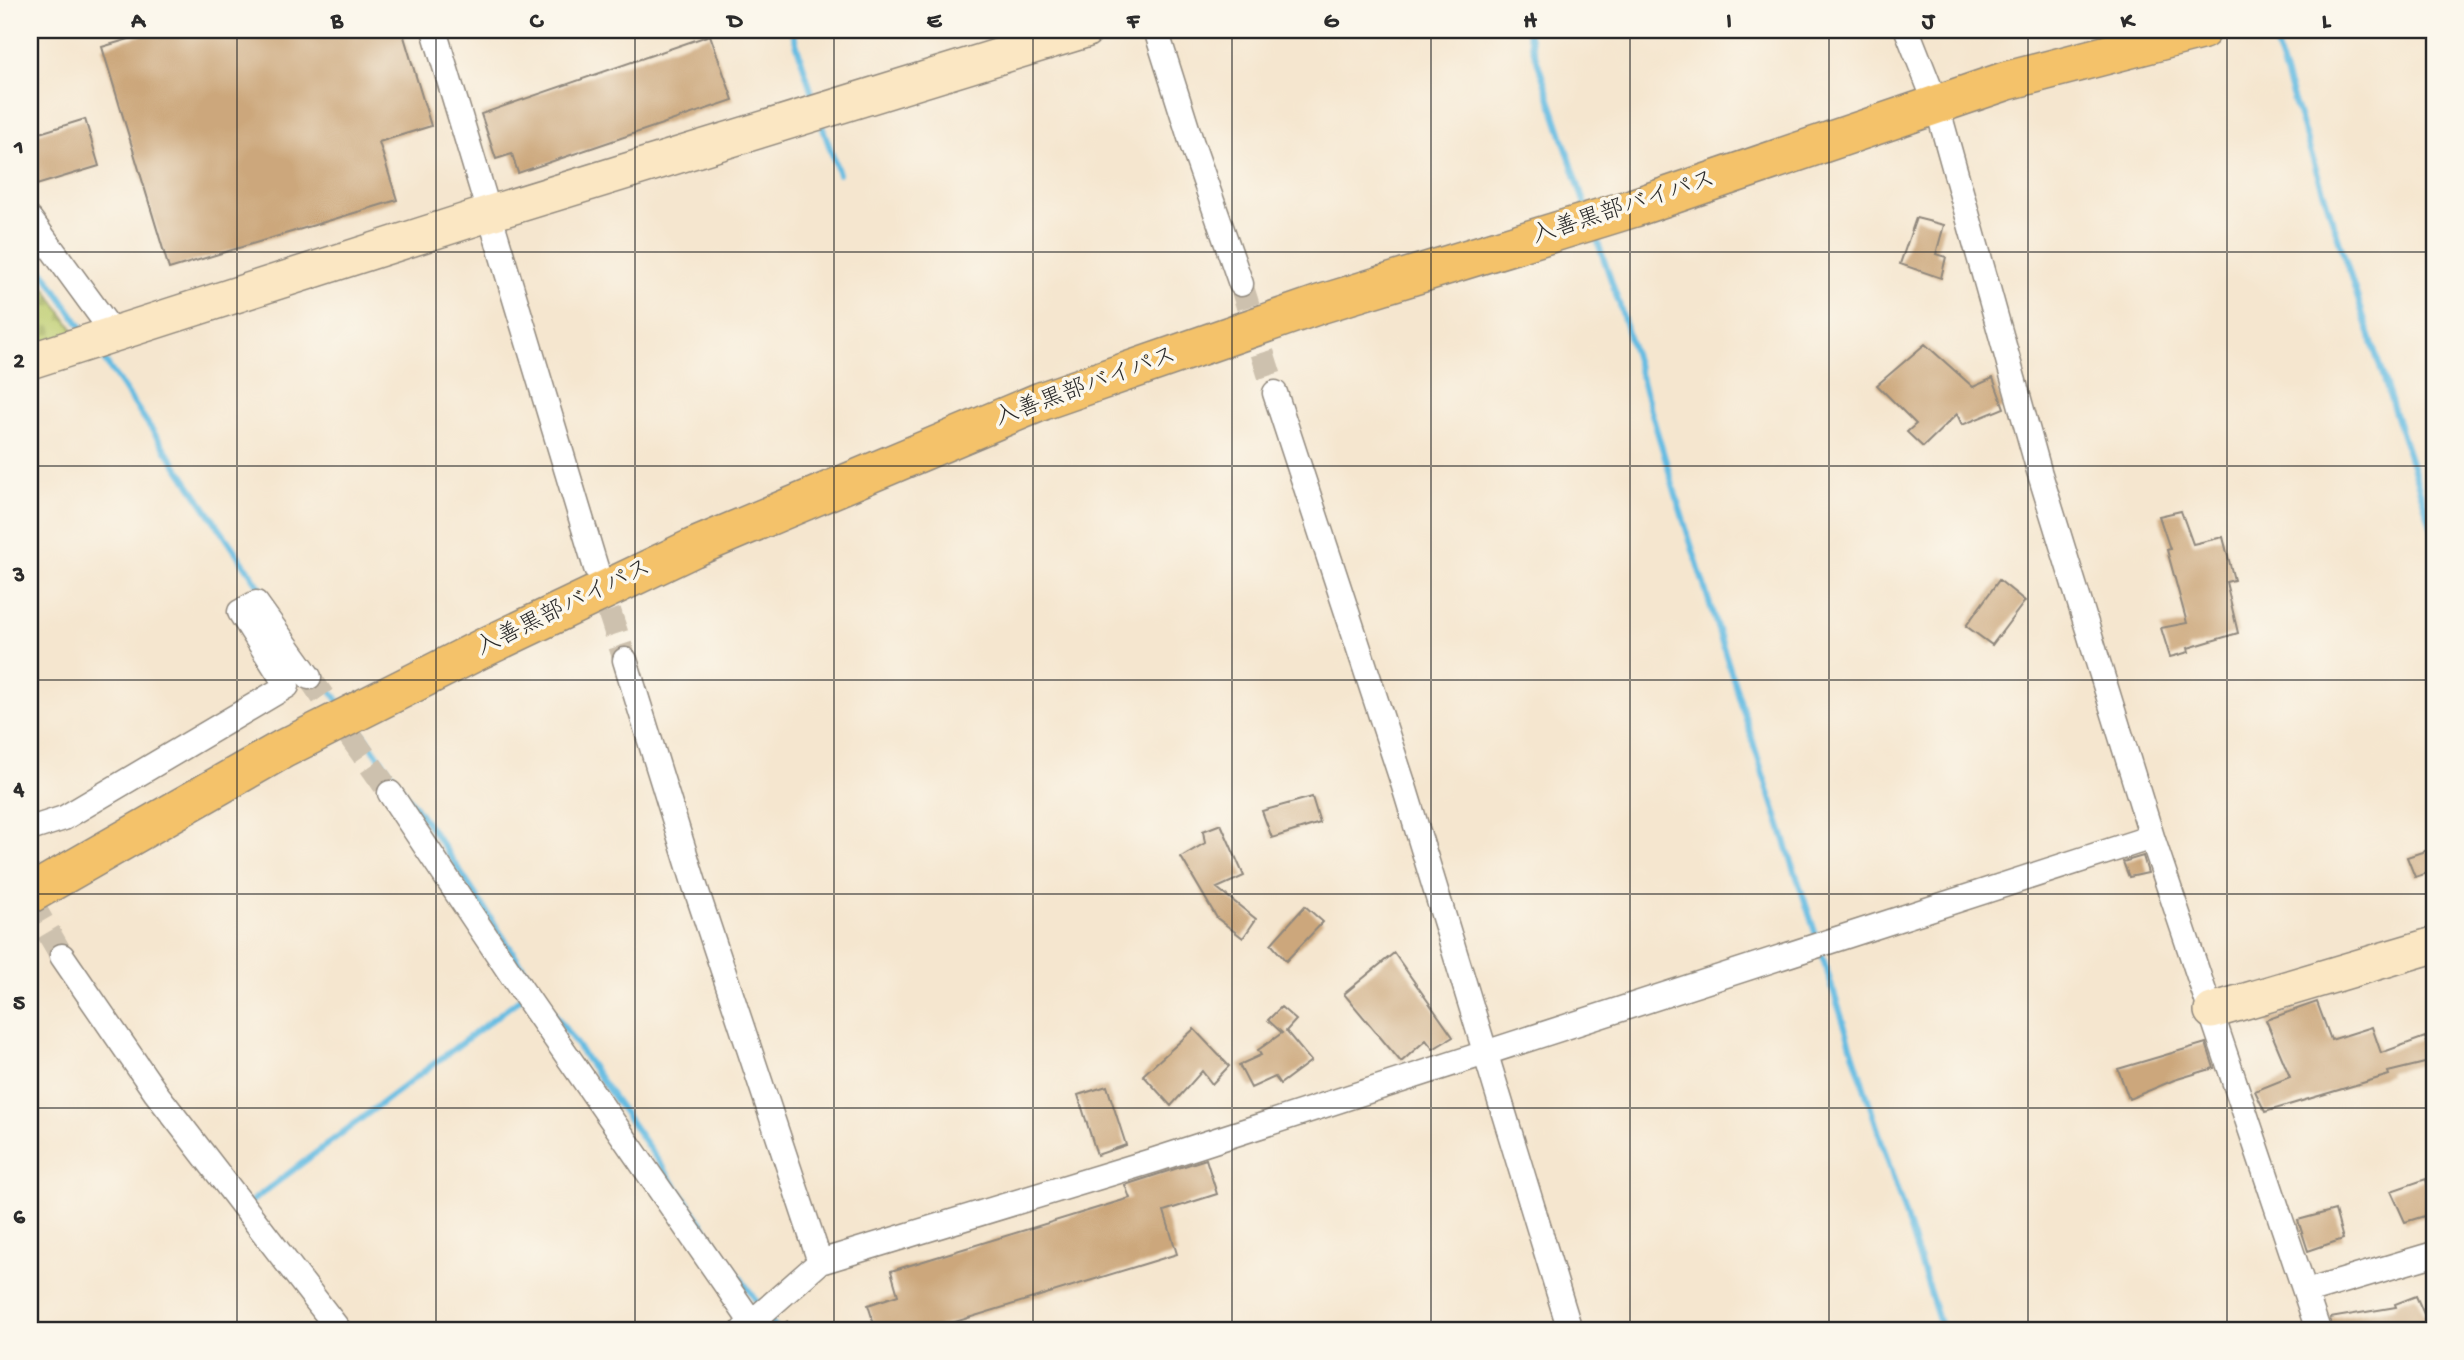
<svg xmlns="http://www.w3.org/2000/svg" width="2464" height="1360" viewBox="0 0 2464 1360" font-family="'Gochi Hand','Klee One',sans-serif">
  <style>
    .cemetery { fill: url(#cemetery-stones); stroke: #747c4d; stroke-width: 2 }
    .lines { fill: none; stroke-linecap: round; stroke-linejoin: round }
    .stream { stroke: #65bce2; stroke-width: 6 }
    .building { fill: #cca77b }
    .street-tunnel { stroke: #cdc1ae; stroke-width: 24; stroke-dasharray: 24 12; stroke-linecap: butt }
    .street-casing { stroke: #90887d; stroke-width: 27 }
    .secondary-casing { stroke: #90887d; stroke-width: 38 }
    .highway-casing { stroke: #90887d; stroke-width: 41 }
    .path { stroke: #90887d; stroke-width: 3.5; stroke-dasharray: 2 5; stroke-linecap: butt }
    .street { stroke: #fff; stroke-width: 24 }
    .secondary { stroke: #fbe7c3; stroke-width: 35 }
    .highway { stroke: #f4c26a; stroke-width: 38 }
    .grid { fill: none; stroke: #2b2b2b; stroke-width: 2; stroke-opacity: 0.55 }
    .labels { text-anchor: middle; dominant-baseline: central; stroke-width: 7; stroke-linejoin: round; paint-order: stroke }
    .street-label { font-size: 24px; fill: #2b2b2b; stroke: #fbf7ec }
    .neatline { fill: none; stroke: #2b2b2b; stroke-width: 2.5 }
    .grid-label { font-size: 23px; text-anchor: middle; font-weight: bold; fill: #2b2b2b }
  </style>
  <defs>
    <pattern id="cemetery-stones" width="16" height="16" patternUnits="userSpaceOnUse" patternTransform="scale(1.75)"><rect width="16" height="16" fill="#becd6f"/><path d="M2 7V4a2 2 0 0 1 4 0v3zM10 15v-3a2 2 0 0 1 4 0v3z" fill="#a3b060"/></pattern>
  </defs>
  <rect width="100%" height="100%" fill="#fbf7ec"/>
  <filter id="ink" filterUnits="userSpaceOnUse"><feTurbulence type="fractalNoise" baseFrequency=".0143" numOctaves="2"/><feDisplacementMap in="SourceGraphic" scale="14" xChannelSelector="R" yChannelSelector="G"/><feConvolveMatrix kernelMatrix="1 2 1 2 8 2 1 2 1" color-interpolation-filters="sRGB"/></filter>
  <filter id="wash" filterUnits="userSpaceOnUse"><feTurbulence type="fractalNoise" baseFrequency=".00686" numOctaves="4" result="noise"/><feDisplacementMap in="SourceGraphic" scale="28" xChannelSelector="R" yChannelSelector="G"/><feGaussianBlur stdDeviation="1.57" result="paint"/><feColorMatrix in="noise" values="0 0 0 0 0 0 0 0 0 0 0 0 0 0 0 0 0 1.4 0 .05"/><feComposite in="paint" operator="in"/></filter>
  <g filter="url(#wash)">
    <rect width="100%" height="100%" fill="#f5e6cf"/>
    <path class="cemetery" d="M30,266l47,69 -47,15z"/>
    <g class="lines">
      <path class="stream" d="M792,30l23,73
        M1527,30l60,181
        M2271,30l163,504
        M821,123l18,51
        M1595,234l24,69 62,209 83,265 53,161
        M30,252l54,79
        M98,351l172,251
        M318,672l24,34
        M357,726l87,121 92,140 224,319
        M1820,949l122,381
        M248,1204l273,-206
        M766,1315l11,15"/>
    </g>
    <g id="blocks">
      <path class="building" d="M159,30h243l29,96 -52,16 18,58 -228,69 -67,-222z
        M710,35l23,65 -215,73 -6,-19 -16,5 -15,-45z
        M85,119l14,47 -69,21v-51z
        M1916,218l28,7 -8,29 10,3 -5,21 -41,-14z
        M1925,344l48,43 20,-9 11,30 -42,17 -5,-11 -34,33 -16,-15 9,-8 -39,-39z
        M2181,511l12,33 30,-7 11,43 -8,2 12,51 -50,15 1,4 -19,5 -9,-29 26,-5 -20,-73 3,-1 -11,-33z
        M1999,580l26,21 -33,44 -26,-19z
        M1312,797l8,26 -48,15 -10,-27z
        M1221,824l23,52 -27,12 39,31 -13,19 -26,-20 -36,-61 24,-14 -2,-12z
        M2434,848v23l-19,6 -8,-20z
        M2143,856l5,17 -19,4 -6,-15z
        M1305,906l18,16 -37,39 -15,-17z
        M1394,953l59,84 -20,12 -7,-9 -25,22 -57,-68z
        M2317,1002l14,38 41,-13 9,26 44,-16 8,24 -45,11 1,3 -124,37 -10,-21 35,-14 -24,-57z
        M1281,1007l15,13 -10,11 25,30 -31,23 -5,-7 -24,11 -12,-23 22,-10 -3,-5 24,-17 -14,-13z
        M1194,1029l35,37 -17,18 -10,-13 -31,35 -28,-31z
        M2206,1043l8,25 -40,12 -45,19 -11,-30z
        M1107,1086l19,59 -29,10 -19,-60z
        M1206,1159l11,35 -53,17 13,43 -248,76h-53l-8,-25 30,-10 -7,-24 239,-73 -5,-13z
        M2426,1179l8,34 -29,9 -14,-31z
        M2335,1210l8,29 -35,12 -10,-31z
        M2416,1296l8,18 10,-3v19h-101l-3,-12 66,-11 -1,-3z"/>
    </g>
  </g>
  <g filter="url(#ink)">
    <use href="#blocks" fill-opacity="0" stroke="#90887d" stroke-width="2"/>
    <g class="lines">
      <path class="street-tunnel" d="M1241,284l34,109
        M598,577l27,83
        M309,677l81,116
        M30,901l32,55"/>
      <defs>
        <path id="street" d="M434,30l162,538
          M1156,30l36,114 49,140
          M1907,30l30,76 102,365 113,366 166,493
          M30,219l84,115
          M1275,393l128,390 167,547
          M625,660l69,223 126,379
          M390,793l131,196 236,341
          M30,829l34,-11 223,-132 -47,-74 16,-9 53,74
          M62,956l94,137 183,237
          M2306,1292l128,-38
          M743,1330l77,-68 335,-102 997,-323"/>
        <path id="secondary" d="M30,361l461,-148 594,-183
          M2212,1011l222,-66"/>
        <path id="highway" d="M30,894l253,-145 198,-100 212,-101 349,-147 279,-97 312,-96 373,-127 196,-51"/>
      </defs>
      <use href="#street" class="street-casing"/>
      <use href="#secondary" class="secondary-casing"/>
      <use href="#highway" class="highway-casing"/>
      <path class="path" d="M786,1321l7,9"/>
      <use href="#street" class="street"/>
      <use href="#secondary" class="secondary"/>
      <use href="#highway" class="highway"/>
    </g>
  </g>
  <path class="grid" d="M237,30v1300M436,30v1300M635,30v1300M834,30v1300M1033,30v1300M1232,30v1300M1431,30v1300M1630,30v1300M1829,30v1300M2028,30v1300M2227,30v1300M30,252h2404M30,466h2404M30,680h2404M30,894h2404M30,1108h2404"/>
  <g class="labels">
    <g class="street-label">
      <text transform="translate(1624 209) rotate(-18)">入善黒部バイパス</text>
      <text transform="translate(1086 388) rotate(-20)">入善黒部バイパス</text>
      <text transform="translate(564 609) rotate(-26)">入善黒部バイパス</text>
    </g>
  </g>
  <rect width="2464" height="1360" fill="none" stroke="#fbf7ec" stroke-width="77"/>
  <rect x="38" y="38" width="2388" height="1284" class="neatline"/>
  <g class="grid-label">
    <text x="138" y="27">A</text>
    <text x="337" y="27">B</text>
    <text x="536" y="27">C</text>
    <text x="735" y="27">D</text>
    <text x="934" y="27">E</text>
    <text x="1133" y="27">F</text>
    <text x="1331" y="27">G</text>
    <text x="1530" y="27">H</text>
    <text x="1729" y="27">I</text>
    <text x="1928" y="27">J</text>
    <text x="2127" y="27">K</text>
    <text x="2326" y="27">L</text>
    <text x="19" y="153">1</text>
    <text x="19" y="367">2</text>
    <text x="19" y="581">3</text>
    <text x="19" y="795">4</text>
    <text x="19" y="1009">5</text>
    <text x="19" y="1223">6</text>
  </g>
</svg>
